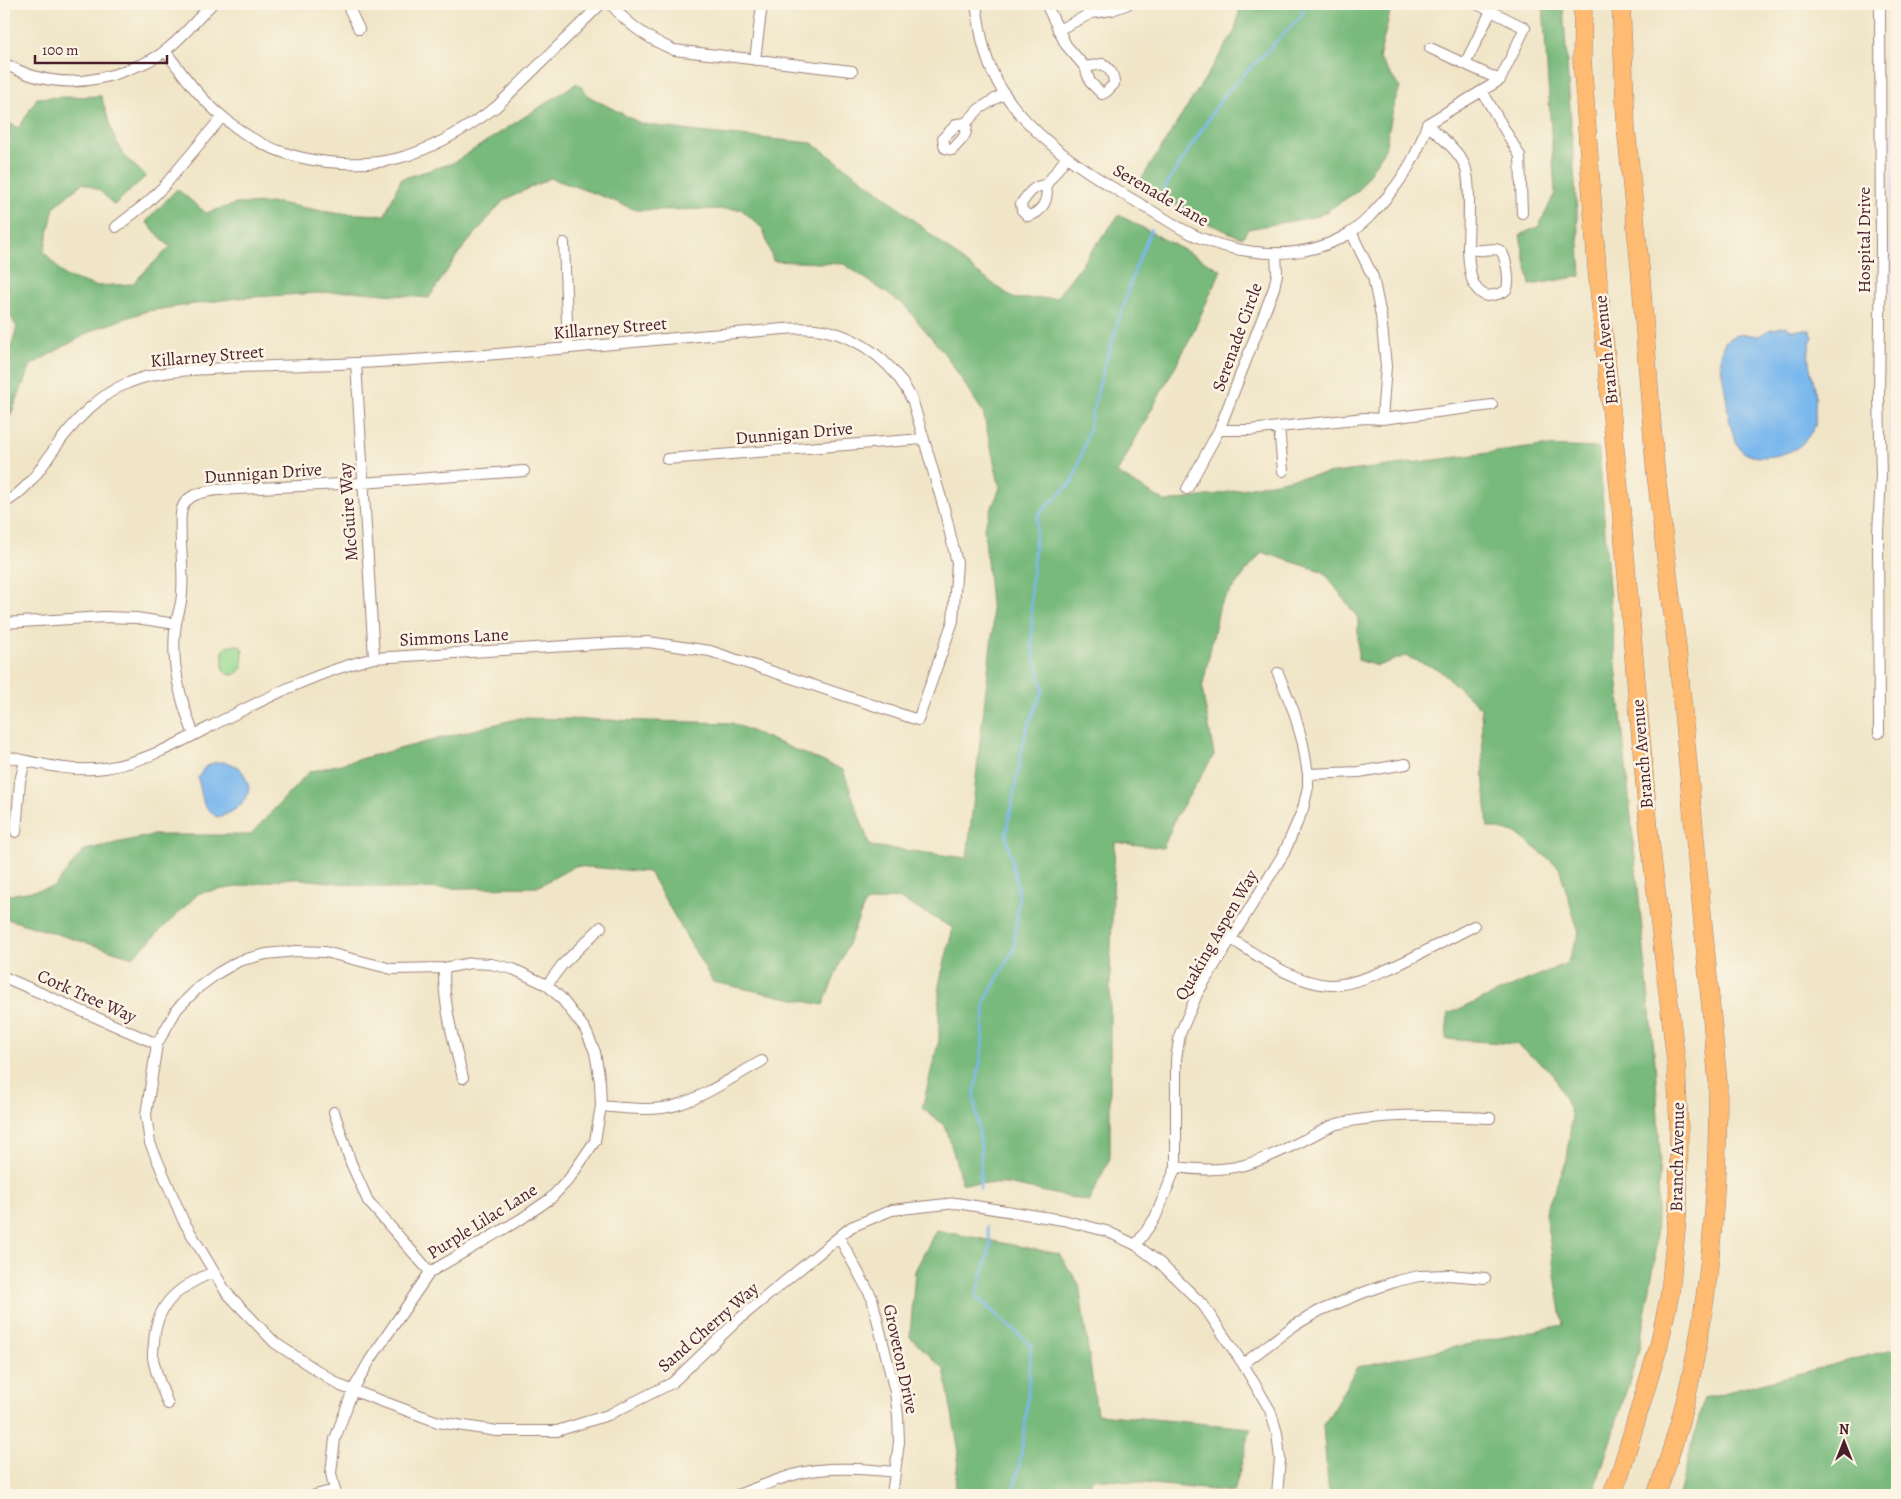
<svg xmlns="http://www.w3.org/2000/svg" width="1901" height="1499" viewBox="0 0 1901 1499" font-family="Alegreya,serif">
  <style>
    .built { fill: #e7d2ef }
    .green { fill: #96d991; stroke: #707c5e }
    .forest { fill: #78b97b; stroke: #616c53 }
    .water { fill: #7ab8ed; stroke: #626c8c }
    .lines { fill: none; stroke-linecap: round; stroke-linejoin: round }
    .stream { stroke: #7ab8ed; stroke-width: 2.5 }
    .street-casing { stroke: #9d8279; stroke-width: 12 }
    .highway-casing { stroke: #9d8279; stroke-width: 19 }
    .street { stroke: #fff; stroke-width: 10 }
    .highway { stroke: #ffbb71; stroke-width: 18 }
    .labels { text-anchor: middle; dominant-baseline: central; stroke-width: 5; stroke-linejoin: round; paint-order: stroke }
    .street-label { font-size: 18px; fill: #4a1f2b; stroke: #fcf5e5 }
  </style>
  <rect width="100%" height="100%" fill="#fcf5e5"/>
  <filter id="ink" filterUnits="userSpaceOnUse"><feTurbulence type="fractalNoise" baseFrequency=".02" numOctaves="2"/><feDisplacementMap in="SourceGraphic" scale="10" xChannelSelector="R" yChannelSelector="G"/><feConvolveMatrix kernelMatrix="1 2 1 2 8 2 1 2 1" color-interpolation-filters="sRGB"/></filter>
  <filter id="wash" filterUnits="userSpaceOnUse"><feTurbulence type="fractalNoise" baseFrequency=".0096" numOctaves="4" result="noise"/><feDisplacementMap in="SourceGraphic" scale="20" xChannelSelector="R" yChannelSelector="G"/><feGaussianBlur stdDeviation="1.12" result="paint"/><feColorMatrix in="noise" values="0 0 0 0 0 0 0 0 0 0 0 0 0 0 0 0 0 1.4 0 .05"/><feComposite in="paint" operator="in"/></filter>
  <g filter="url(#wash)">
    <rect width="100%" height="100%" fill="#f0e5c7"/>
    <path class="built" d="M1892,4h5v431h-8z"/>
    <path class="green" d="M239,645l4,5 -1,18 -7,7 -8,-1 -4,-4v-20l4,-4z"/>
    <path class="forest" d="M1241,4h151l-13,54 21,30 -6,16 -9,45 -27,42 -39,25 -71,13 -6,9 -37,-16 -66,-39 96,-152z
      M1543,4h20l18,272 -51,9 -10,-50 19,-9 16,-33z
      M577,83l13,14 52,27 56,8 114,11 69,50 95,79 39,27 41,-1 63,-83 102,55 -32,71 -72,132 49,29 48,-7 81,-17 248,-32 56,2 11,155 45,459 5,93 -5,104 -17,95 -45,141h-264l-6,-68 34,-60 206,-42 -18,-113 22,-52 5,-45 -19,-42 -37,-29 -70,-5 2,-25 119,-51 12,-30 -20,-66 -43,-34 -28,-6 -4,-44 -3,-75 -43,-39 -33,-13 -28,10 -19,-6v-42l-34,-46 -62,-20 -42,52 -18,85 12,66 -37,60 -14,33 -48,-6 -5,132v184l-21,43 -82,-17 -45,-1 -16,-56 -24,-19 17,-68v-55l14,-57 -55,-30 -33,5 -42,102 -110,-23 -64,-110 -74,-6 -38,21 -141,2 -105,-11 -92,15 -66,64 -129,-39v-22l50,-9 30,-37 69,-15h97l59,-63 211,-54 212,5 111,47 27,76 97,12 26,-231 -9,-100 16,-39 -17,-76 -38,-58 -41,-49 -60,-41 -71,-3 -10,-32 -22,-20 -105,1 -34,-14 -52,-18 -47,23 -45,53 -29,44 -77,-7 -115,7 -90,13 -52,18 -64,36 -27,66v-60l13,-44 -13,-21v-185l15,7 18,-30 64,-2 12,39 12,22 21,19 -32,29 -15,-15 -16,-7 -29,24 -10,45 21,24 31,10 36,-2 38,-37 -24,-25 31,-33 29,24 30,-9 42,-1 56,10 51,2 16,-36 52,-16z
      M936,1230l123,24 20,30 18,130 154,14 -17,64 -143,-14 1,17h-138l5,-43 -15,-83 -34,-32 5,-66z
      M1897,1348v147h-218l25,-97z"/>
    <path class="water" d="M1786,326l5,4h19l3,7c-9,19 -2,32 2,51 1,8 0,16 0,23 0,4 1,11 0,15 -3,6 -12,18 -17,21 -13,9 -49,17 -59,0 -11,-18 -11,-42 -15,-63 -6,-32 -7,-56 35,-48l10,-6z
      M222,762c18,2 23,10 27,26 -3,16 -18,27 -33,29l-12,-12 -6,-27 6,-10 9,-5z"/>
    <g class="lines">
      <path class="stream" d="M1162,194l3,-7 59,-92 77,-79 5,-12
        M980,1189l1,-43 -7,-48 8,-47 3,-50 29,-52 5,-54 -13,-61 20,-103 17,-42 -11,-41 -1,-64 7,-69 35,-34 11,-34 18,-73 32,-102 17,-42
        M987,1227l4,18 -15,52 55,48c-3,50 -5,101 -19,150"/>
    </g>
  </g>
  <g filter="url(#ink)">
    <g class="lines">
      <defs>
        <path id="street" d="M347,4l12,25
          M611,4c17,21 37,35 63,46l178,21
          M976,4c3,20 7,48 16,67 32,73 122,116 188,157 49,27 117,37 168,6 15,-9 27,-23 39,-37 18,-21 32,-46 40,-73
          M1046,4l20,41 19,22 5,15 12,12 4,-2 8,-8c0,-10 -4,-15 -11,-20l-18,3
          M1058,30l34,-17 20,-3 16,-6
          M1430,48l70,32
          M165,51c18,23 35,48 58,66 17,15 40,29 62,36 32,11 82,14 114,5 35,-9 68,-30 97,-51l105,-103
          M755,60l7,-56
          M4,63c41,24 85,23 128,5 11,-4 25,-10 34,-18 17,-13 31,-31 46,-46
          M1465,64l26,-53
          M1482,91l38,65 2,57
          M966,123l-9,1 -14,14 2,10 7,2c8,-9 17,-15 14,-27l13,-14 24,-15
          M1427,124l73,-44 25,-52 -48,-24
          M1427,124c12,12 29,24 37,40 8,15 4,65 4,85
          M1046,185c3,13 -3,28 -18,31l-6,-6 -1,-6c7,-10 13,-19 25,-19l20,-27
          M116,227l32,-25 17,-17 57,-68
          M1351,232l22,45 8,39 5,50 -4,53
          M564,243l4,105
          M1468,249c5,0 10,2 15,1 5,0 11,-2 16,0 7,2 12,34 7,40 -5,5 -13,5 -19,6 -18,-6 -18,-31 -19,-47z
          M356,363l18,295
          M1279,427l4,44
          M1219,430h31l115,-12 17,1 110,-14
          M667,459l256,-20
          M1187,489l32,-59 55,-142 3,-14 -1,-21
          M4,503c26,-14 39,-39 56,-62 18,-23 40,-47 68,-58 26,-11 55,-13 83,-14 48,-4 96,-3 144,-6 72,-3 143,-9 215,-15 59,-5 119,-12 179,-16 24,-2 50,-6 74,-2 40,8 74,36 90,72l32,110 12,51 -4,58 -35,99 -208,-69 -62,-9 -32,1 -242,15c-58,14 -105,39 -157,65 -36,19 -72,39 -112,45 -34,5 -68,-5 -101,-12
          M4,623l100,-6 32,1 40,6
          M1879,733l-1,-200 3,-58 -2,-78 2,-152 -1,-241
          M194,735c-14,-36 -24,-73 -18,-112 2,-10 6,-20 6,-30 2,-27 -3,-54 -1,-80 3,-19 21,-21 37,-23l144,-7 162,-12
          M1308,774l51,-2 47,-8
          M16,832l4,-51 5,-20
          M1230,938c30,19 63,45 100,47 38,1 109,-42 144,-59
          M444,968c-1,37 10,74 19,110
          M4,977l153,67
          M547,985l15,-20 39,-38
          M601,1106c23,2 53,6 76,-1 29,-9 59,-30 85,-44
          M334,1112l17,51 17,38 62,71
          M1176,1167c55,8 79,-3 128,-27 11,-5 25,-15 37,-17 49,-11 99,-7 149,-5
          M839,1237l33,61 23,94 3,24 1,26 -7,53
          M1136,1245l19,-27 21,-51v-108l4,-25 18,-42 86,-139 19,-44 5,-22v-13l-5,-30 -9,-32 -16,-39
          M1243,1364l49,-37 27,-16 46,-19 32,-11 22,-5 29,-1 37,3
          M168,1404c-5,-13 -11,-27 -14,-41 -2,-6 -1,-13 0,-19 1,-40 25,-58 60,-72
          M315,1495l20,-5
          M336,1495l-5,-22 4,-34 18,-49 17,-30 60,-88 91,-53 29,-20 19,-20 26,-38 6,-35 -1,-24 -5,-30 -10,-23 -24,-31 -14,-13 -34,-16 -22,-5 -20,-1 -27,5 -52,1 -67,-17 -29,-1 -30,3 -27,7 -21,12 -19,14 -22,22 -20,35 -11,71 4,28 33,77 43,72 49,51 66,43 97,36 59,9h60l51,-16 64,-32 67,-64 112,-92 41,-17 64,-7 107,17 43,11 30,14 24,18 43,42 40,59 27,46 7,23 3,26 -3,36
          M737,1495c26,-9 53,-22 81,-25 26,-3 51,-1 77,2"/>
        <path id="highway" d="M1583,4l-1,55 15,210 24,239 28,323 27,231 3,68 -1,78 -8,85 -11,52 -40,132 -8,18
          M1621,4l5,123 14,140 15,199 22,182 41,435c0,140 -12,281 -62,412"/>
      </defs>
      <use href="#street" class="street-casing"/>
      <use href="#highway" class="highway-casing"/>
      <use href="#street" class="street"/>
      <use href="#highway" class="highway"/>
    </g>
  </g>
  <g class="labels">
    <g class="street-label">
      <text transform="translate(1161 195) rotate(30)">Serenade Lane</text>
      <text transform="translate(1864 240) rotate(-90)">Hospital Drive</text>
      <text transform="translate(610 328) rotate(-5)">Killarney Street</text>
      <text transform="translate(1237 337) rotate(-70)">Serenade Circle</text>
      <text transform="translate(1606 350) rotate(-96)">Branch Avenue</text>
      <text transform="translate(207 356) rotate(-5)">Killarney Street</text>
      <text transform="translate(794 433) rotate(-5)">Dunnigan Drive</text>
      <text transform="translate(263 473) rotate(-4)">Dunnigan Drive</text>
      <text transform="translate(348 512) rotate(-94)">McGuire Way</text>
      <text transform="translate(454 637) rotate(-3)">Simmons Lane</text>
      <text transform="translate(1642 754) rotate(-95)">Branch Avenue</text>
      <text transform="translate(1216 935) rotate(-60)">Quaking Aspen Way</text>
      <text transform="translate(87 996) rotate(24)">Cork Tree Way</text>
      <text transform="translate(1677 1157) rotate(-89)">Branch Avenue</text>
      <text transform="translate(482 1221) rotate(-32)">Purple Lilac Lane</text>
      <text transform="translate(708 1327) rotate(-41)">Sand Cherry Way</text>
      <text transform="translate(901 1359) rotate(78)">Groveton Drive</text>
    </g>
  </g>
  <rect width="1901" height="1499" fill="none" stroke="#fcf5e5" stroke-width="20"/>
  <g transform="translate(1844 1442)" stroke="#fcf5e5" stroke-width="4" paint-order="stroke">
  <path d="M0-4L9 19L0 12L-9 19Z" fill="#4a1f2b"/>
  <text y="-8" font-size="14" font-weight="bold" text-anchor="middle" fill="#4a1f2b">N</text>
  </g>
  <path d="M35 55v8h132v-8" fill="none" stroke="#4a1f2b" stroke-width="2.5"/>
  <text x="42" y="55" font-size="15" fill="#4a1f2b" stroke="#fcf5e5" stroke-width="4" paint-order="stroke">100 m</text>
</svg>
